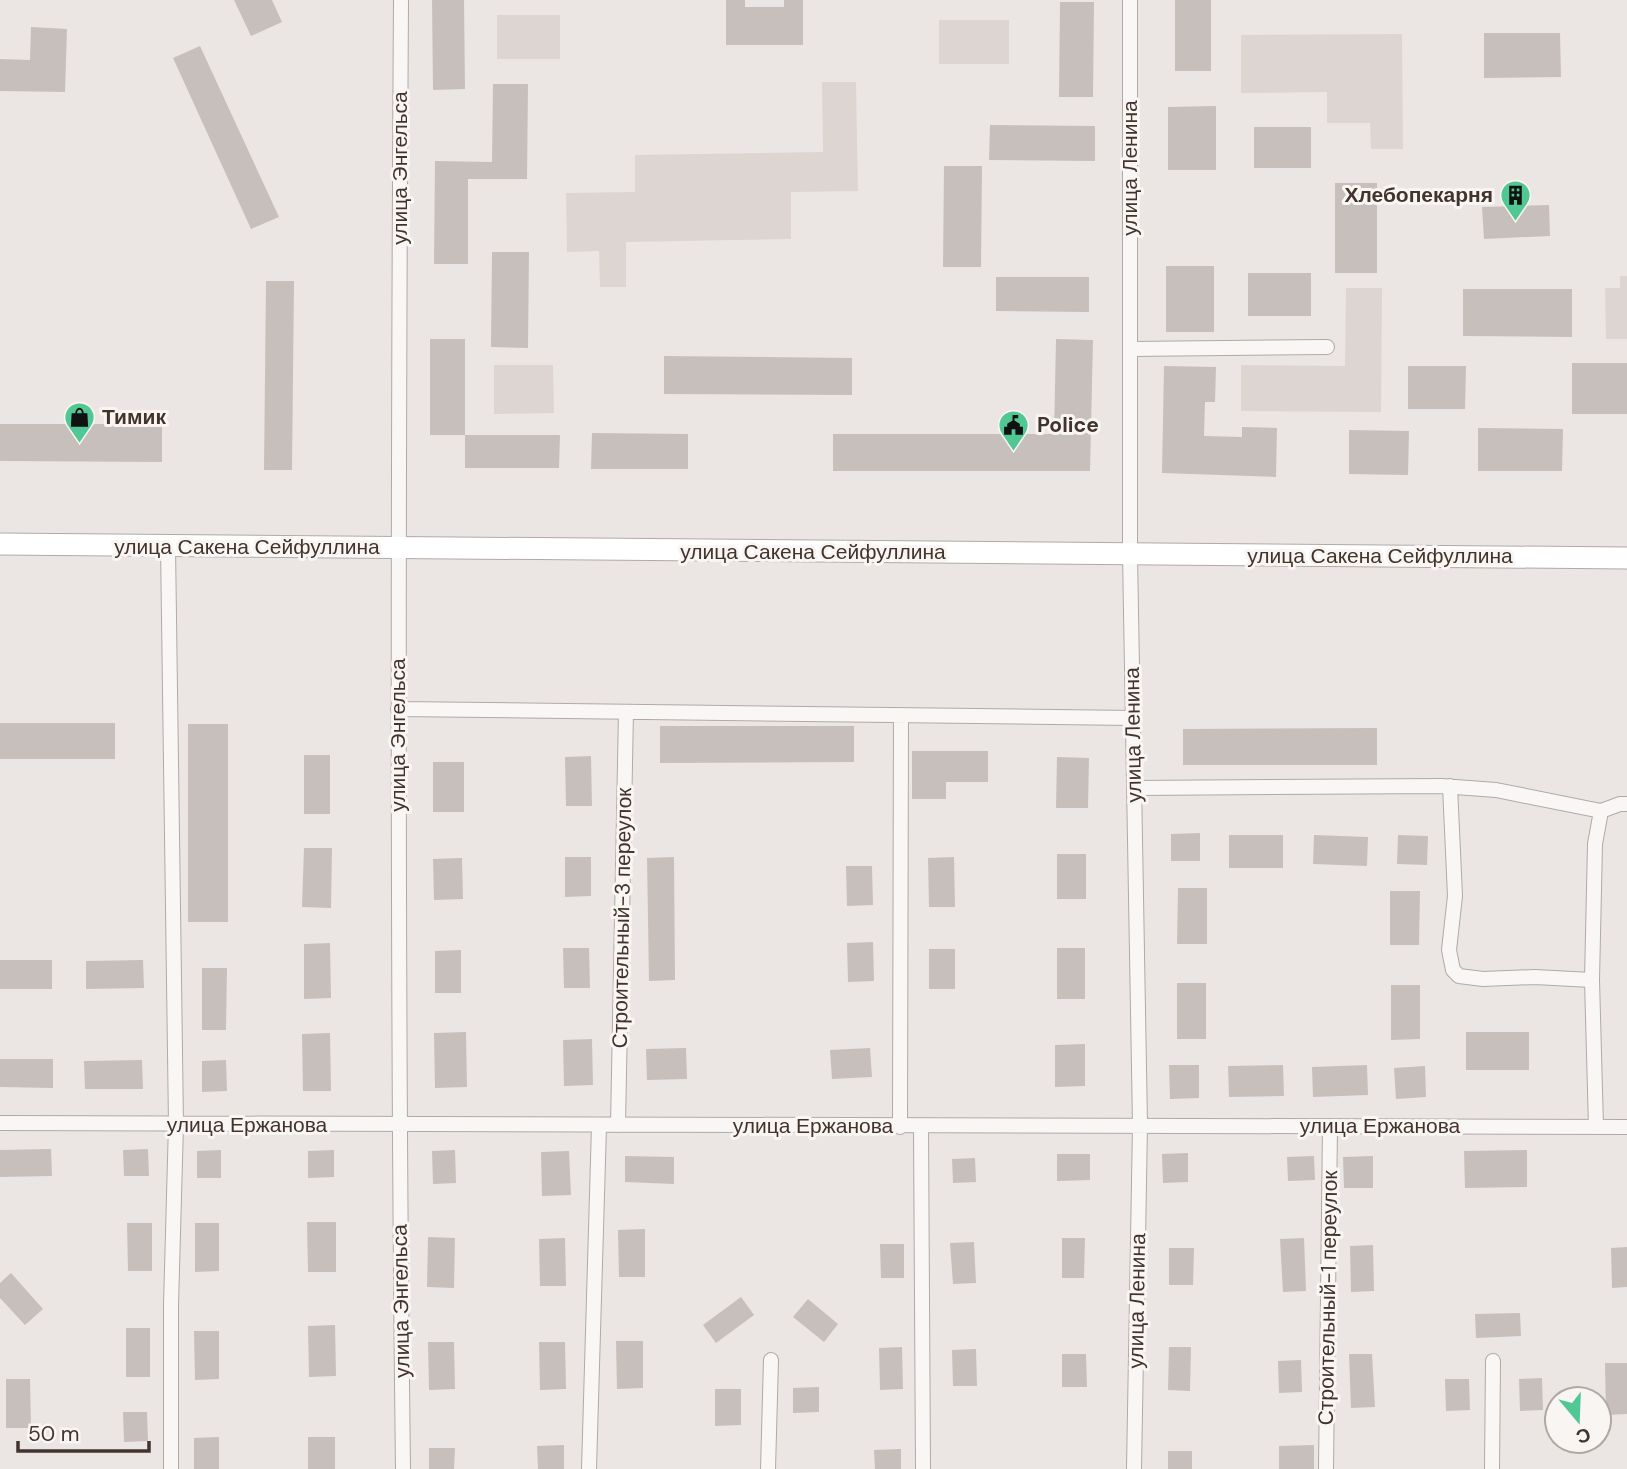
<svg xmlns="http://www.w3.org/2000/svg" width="1627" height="1469" viewBox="0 0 1627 1469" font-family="'DM Sans',sans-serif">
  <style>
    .built { fill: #ddd5d2 }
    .building { fill: #c7bfbb }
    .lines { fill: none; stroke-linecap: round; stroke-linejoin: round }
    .street-casing { stroke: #b2a9a5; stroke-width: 16 }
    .secondary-casing { stroke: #b2a9a5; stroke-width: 23 }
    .street { stroke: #f9f7f6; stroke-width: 14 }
    .secondary { stroke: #fff; stroke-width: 21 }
    .labels { text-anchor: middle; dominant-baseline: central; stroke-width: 6; stroke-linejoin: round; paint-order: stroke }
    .street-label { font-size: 21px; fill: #42342c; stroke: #f8f5f3 }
    .poi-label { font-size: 21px; font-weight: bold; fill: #42342c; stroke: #f8f5f3; text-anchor: start }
  </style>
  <rect width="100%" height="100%" fill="#ebe6e4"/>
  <path class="built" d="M497,15h63v44h-63z
    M939,20h70v44h-70z
    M1402,34l1,115h-32l-1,-26h-43v-31l-86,1v-58z
    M822,82h34l2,109 -67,1v47l-165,3v45h-26l-1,-36 -32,1 -1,-59 69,-1v-37l188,-3z
    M1620,276h7v63h-21l-1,-51h15z
    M1346,288h36l-1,124 -140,-1v-46l104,1z
    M494,365h59l1,48 -60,1z"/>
  <path class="building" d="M234,0h38l10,22 -31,14z
    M432,0h32l1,89 -32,1z
    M726,0h19v7h39v-7h19v45h-77z
    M1175,0h36v71h-36z
    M1060,2h34l-1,95h-34z
    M31,27l36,2 -2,63 -65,-1v-32l30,1z
    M1484,33h76l1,44 -77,1z
    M200,46l79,171 -28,12 -78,-171z
    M493,84h35l-1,95h-59v85h-34l1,-103 57,1z
    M1216,106v64h-48v-63z
    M990,125l105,1v35l-106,-1z
    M1254,127h57v41h-57z
    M944,166h38l-1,101h-38z
    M1335,183h42v90h-42z
    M1549,205l1,31 -66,3 -2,-32z
    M492,252h37l-1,96 -37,-1z
    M1166,266h48v66h-48z
    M1248,273h63v43h-63z
    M996,277h93v35l-93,-1z
    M266,281h28l-2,189h-28z
    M1463,289h109v48l-109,-1z
    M430,339h35v96h-35z
    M1056,339l37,1 -3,131h-257v-37h221z
    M664,356l188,2v37l-188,-1z
    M1572,363h55v51h-55z
    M1164,366l52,1 -1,35h-10l-1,34 38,1v-10l35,1 -1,49 -114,-4z
    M1408,366h58l-1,43h-57z
    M0,424h162v38l-162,-1z
    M1478,428l85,1 -1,42h-84z
    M1349,430l60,1 -1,44 -59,-1z
    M592,433l96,1v35h-97z
    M465,435h95l-1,33h-94z
    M0,723h115v36h-115z
    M188,724h40v198h-40z
    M660,726h194v36l-194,1z
    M1377,728v37h-194v-36z
    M912,751h76v31h-42v17h-34z
    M304,755h26v59h-26z
    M591,756l1,50h-26l-1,-49z
    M1057,757l32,1 -1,50h-32z
    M433,762h31v50h-31z
    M1200,833v28h-29v-27z
    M1229,835h54v33h-54z
    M1314,835l54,2 -1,29 -54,-2z
    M1398,835l30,1 -1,29 -30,-1z
    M304,848h28l-1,60 -29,-1z
    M1057,854h29v45h-29z
    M565,857h26v39l-26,1z
    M674,857l1,123 -26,1 -2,-123z
    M954,857l1,50h-26l-1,-49z
    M462,858l1,41 -29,1 -1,-41z
    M846,866h26l1,39 -26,1z
    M1178,888h29v56h-30z
    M1390,891h30l-1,54h-29z
    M873,942l1,39 -26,1 -1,-39z
    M330,943l1,55 -27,1v-55z
    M563,948h26l1,40h-26z
    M1057,948h28v51h-28z
    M929,949h26v40h-26z
    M461,950v43h-26v-42z
    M0,960h52v29h-52z
    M143,960l1,28 -58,1v-28z
    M202,968h25l-1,62h-24z
    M1177,983h29v56h-29z
    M1391,985h29v54l-29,1z
    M466,1032l1,55 -32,1 -1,-55z
    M1466,1032h63v38h-63z
    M330,1033l1,58h-28l-1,-57z
    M592,1039l1,46 -29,1 -1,-46z
    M1085,1044v42l-30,1v-42z
    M686,1048l1,31 -40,1 -1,-31z
    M870,1048l2,29 -40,2 -2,-29z
    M0,1059h53v29l-53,-1z
    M142,1060l1,29h-58l-1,-28z
    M226,1060l1,31 -25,1v-31z
    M1169,1065h30v33l-29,1z
    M1283,1065l1,31 -55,1 -1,-31z
    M1367,1065l1,30 -55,2 -1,-30z
    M1425,1066l1,31 -30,2 -2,-31z
    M51,1149l1,27 -52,1v-27z
    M148,1149l1,27h-25l-1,-26z
    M221,1150v28h-24v-27z
    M334,1150v27l-26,1v-27z
    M455,1150l1,33 -23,1 -1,-33z
    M1527,1150v37l-62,1 -1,-37z
    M569,1151l2,44 -29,1 -1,-44z
    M1188,1153v29l-25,1 -1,-29z
    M1057,1154h33v26l-33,1z
    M625,1156l49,1v27l-49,-2z
    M1314,1156l1,24 -27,1 -1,-24z
    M1373,1156v32h-29l-1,-31z
    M975,1158l1,24 -23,1 -1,-24z
    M307,1222h29v50h-28z
    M127,1223h25v48h-24z
    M195,1223h24v48l-24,1z
    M645,1229v48h-26l-1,-47z
    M428,1237l27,1 -1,50 -27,-1z
    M565,1238l1,48h-26l-1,-47z
    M1062,1238h23l-1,40h-22z
    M1304,1238l2,53 -23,1 -3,-53z
    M974,1242l2,41 -23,1 -3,-41z
    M880,1244h24v34h-23z
    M1373,1245l1,46 -23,1 -1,-46z
    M1627,1247v40l-15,1 -1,-40z
    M1169,1248h25l-1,37h-24z
    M11,1273l32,36 -18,16 -25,-27v-15z
    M741,1297l13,18 -38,28 -13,-18z
    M808,1299l30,25 -14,18 -31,-25z
    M1520,1313l1,23 -45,2 -1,-24z
    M335,1325l1,51 -27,1 -1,-51z
    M126,1328h24v49h-24z
    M194,1331h25v48l-24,1z
    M616,1341h27v47l-26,1z
    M428,1342h26l1,47 -26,1z
    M539,1342h26l1,47 -26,1z
    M902,1347l1,42 -23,1 -1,-42z
    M1169,1347h22l-1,44 -22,-1z
    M976,1349l1,37h-24l-1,-36z
    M1062,1354h24l1,33h-25z
    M1349,1354h23l3,53 -24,1z
    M1301,1360l1,32 -23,1 -1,-32z
    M1605,1363h22v51l-21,1z
    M1542,1378l1,32 -23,1 -1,-32z
    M6,1379h24l1,49h-25z
    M1445,1379h24l1,31 -24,1z
    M819,1387v25l-26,1v-25z
    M715,1389h26v36l-26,1z
    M123,1412h24l1,29 -24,1z
    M219,1437v32h-25v-31z
    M308,1437h27v32h-27z
    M564,1445v24h-26l-1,-23z
    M1314,1445v24h-35v-23z
    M429,1448h26l-1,21h-25z
    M901,1449v20h-26l-1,-19z
    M1168,1451h24v18h-24z"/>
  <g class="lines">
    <defs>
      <path id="street" d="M401,0c-3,490 -4,979 2,1469
        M1130,0v554l10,571 -6,344
        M1130,349l197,-2
        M168,546l8,578 -5,181v164
        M398,709l735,9
        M1450,786l5,110 -6,54 4,20 6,6 24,3 52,-2 57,3
        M1134,788l308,-2 54,4 105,21
        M0,1123l1627,4
        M618,1125l8,-413
        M900,1127l1,-412
        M921,1127l2,342
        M1596,1127l-4,-147 3,-136 6,-33 19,-7h7
        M589,1469l10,-343
        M768,1469l3,-109
        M1326,1469l4,-343
        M1492,1469l1,-108"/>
      <path id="secondary" d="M0,544l1627,14"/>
    </defs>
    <use href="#street" class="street-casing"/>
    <use href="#secondary" class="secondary-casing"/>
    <use href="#street" class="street"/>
    <use href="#secondary" class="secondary"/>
  </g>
  <defs>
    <symbol id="building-pin" viewBox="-11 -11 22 30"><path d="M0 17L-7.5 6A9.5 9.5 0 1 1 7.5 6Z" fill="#51c793" stroke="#f8f5f3"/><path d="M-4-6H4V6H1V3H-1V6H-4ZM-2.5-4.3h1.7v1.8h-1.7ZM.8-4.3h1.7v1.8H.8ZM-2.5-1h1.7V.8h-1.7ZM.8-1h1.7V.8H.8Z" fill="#111"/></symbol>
    <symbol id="shop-pin" viewBox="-11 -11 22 30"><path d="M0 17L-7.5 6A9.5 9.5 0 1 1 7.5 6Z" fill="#51c793" stroke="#f8f5f3"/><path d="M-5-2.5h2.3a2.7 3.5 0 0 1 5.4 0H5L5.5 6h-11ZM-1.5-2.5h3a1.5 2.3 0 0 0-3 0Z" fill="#111"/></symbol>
    <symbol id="civic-pin" viewBox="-11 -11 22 30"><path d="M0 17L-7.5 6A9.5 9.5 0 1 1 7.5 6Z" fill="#51c793" stroke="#f8f5f3"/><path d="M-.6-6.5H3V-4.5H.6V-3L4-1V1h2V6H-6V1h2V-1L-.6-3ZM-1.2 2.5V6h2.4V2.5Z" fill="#111"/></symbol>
  </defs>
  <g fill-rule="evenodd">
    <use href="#building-pin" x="1498" y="178" width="35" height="47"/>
    <use href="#shop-pin" x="62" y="400" width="35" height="47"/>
    <use href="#civic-pin" x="996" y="408" width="35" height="47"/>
  </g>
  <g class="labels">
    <g class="street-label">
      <text transform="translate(400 168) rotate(-90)">улица Энгельса</text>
      <text transform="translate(1130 168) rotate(-90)">улица Ленина</text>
      <text x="247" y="547">улица Сакена Сейфуллина</text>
      <text x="813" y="552">улица Сакена Сейфуллина</text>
      <text x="1380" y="556">улица Сакена Сейфуллина</text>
      <text transform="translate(398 735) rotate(-90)">улица Энгельса</text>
      <text transform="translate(1133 735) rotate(-91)">улица Ленина</text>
      <text transform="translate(622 918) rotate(-89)">Строительный-3 переулок</text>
      <text x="247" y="1125">улица Ержанова</text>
      <text x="813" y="1126">улица Ержанова</text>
      <text x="1380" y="1126">улица Ержанова</text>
      <text transform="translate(1328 1298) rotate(-89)">Строительный-1 переулок</text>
      <text transform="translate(401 1301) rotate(-91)">улица Энгельса</text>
      <text transform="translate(1137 1301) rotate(-89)">улица Ленина</text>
    </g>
    <g class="poi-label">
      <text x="1493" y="195" text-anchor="end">Хлебопекарня</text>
      <text x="102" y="417">Тимик</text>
      <text x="1037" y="425">Police</text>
    </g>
  </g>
  <g transform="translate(1578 1420) rotate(161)"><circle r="33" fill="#f8f5f3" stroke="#afa8a3" stroke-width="2"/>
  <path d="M0-5L12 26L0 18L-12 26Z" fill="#51c793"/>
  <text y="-10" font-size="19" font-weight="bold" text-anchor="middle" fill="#42342c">С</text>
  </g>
  <path d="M18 1441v10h131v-10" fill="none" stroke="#42342c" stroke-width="3.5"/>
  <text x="28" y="1441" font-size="21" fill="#42342c" stroke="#f8f5f3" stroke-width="5" paint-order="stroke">50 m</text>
</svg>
